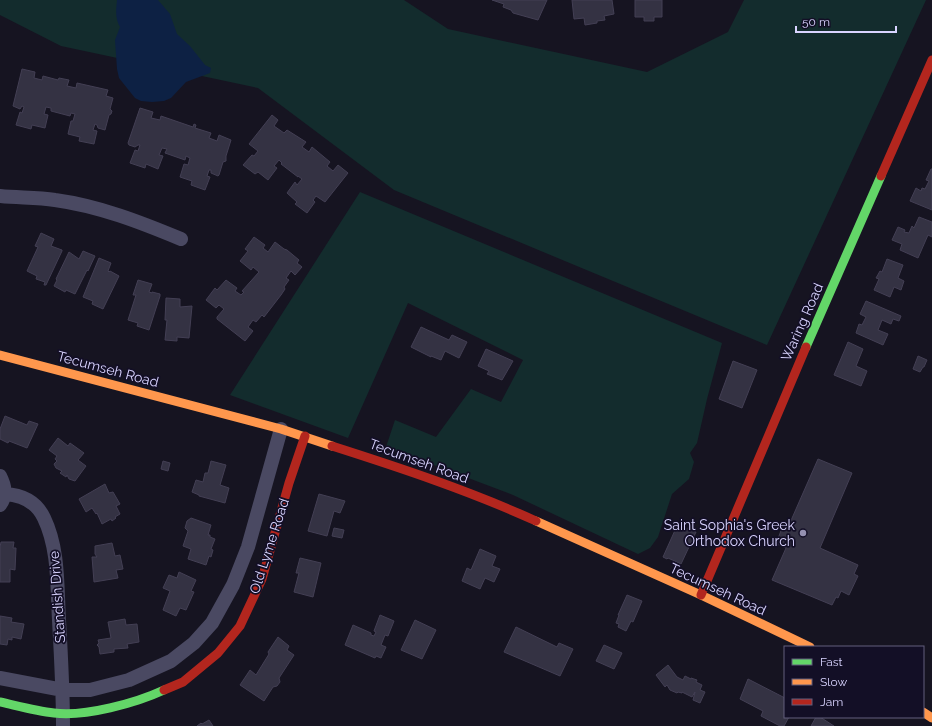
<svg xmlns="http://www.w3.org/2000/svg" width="932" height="726" viewBox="0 0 932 726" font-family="Raleway,sans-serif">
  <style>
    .green { fill: #132c2d }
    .water { fill: #0d2144 }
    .building { fill: #343243; stroke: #433f54 }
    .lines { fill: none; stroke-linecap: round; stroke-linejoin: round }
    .street { stroke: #4a4962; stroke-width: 14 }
    .fast { stroke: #63d668; stroke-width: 9 }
    .slow { stroke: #ff974d; stroke-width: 9 }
    .jam { stroke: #b3261e; stroke-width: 9 }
    .poi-dot { fill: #9591b1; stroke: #130f26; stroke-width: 1.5 }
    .labels { text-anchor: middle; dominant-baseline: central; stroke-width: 3.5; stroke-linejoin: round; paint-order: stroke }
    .street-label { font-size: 14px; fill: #d9d4ff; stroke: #130f26 }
    .poi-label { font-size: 14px; fill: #d9d4ff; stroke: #130f26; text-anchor: end }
  </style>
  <rect width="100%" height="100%" fill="#161421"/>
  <path class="green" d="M0,0h404l44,29 199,43 81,-40 16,-32h182l-159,345 -373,-155 -136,-102 -197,-42 -61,-31z
    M360,192l362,151 -15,56 -10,44 -7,10 4,9 -5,17 -17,15 -14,43 -8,11 -12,6 -125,-59 -127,-48 9,-27 41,17 35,-48 30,13 22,-42 -115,-57 -60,135 -118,-43z"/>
  <path class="water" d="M117,0h41l12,14 7,20 13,12 15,19 6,3 -1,5 -24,9 -15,16 -7,3 -12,1 -11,-1 -6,-3 -16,-20 -2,-9 -2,-29 5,-13c-5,-9 -4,-17 -3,-27z"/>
  <path class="building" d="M492,0h55l-9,20 -25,-7 -2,-3 -8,-3 1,-3z
    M572,0h40l2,14 -10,2 1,4 -8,1v2l-12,2 -1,-7 -10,1z
    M635,0h27v17h-8v4h-10v-4h-9z
    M22,69l13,3 -1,6 8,2 1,-4 15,4 1,-2 10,2 -2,6 9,2 1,-5 31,7 -2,6 7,2 -3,11 2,2 -1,3 -2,1 -4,15 -7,-2 -1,-3 -2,-1 -2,6 4,1 -3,13 -15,-3 1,-4 -12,-3 3,-13h2l2,-7 -4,-1 -1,3 -19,-5v-3l-5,-1 -2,7 4,1 -3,13 -13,-3 -1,4 -15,-4 4,-13 2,1 2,-6 -2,-1 -2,3 -7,-3z
    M140,108l13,4 -2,6 9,2 1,-4 32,11 1,-3 2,1 -1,3 16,5 -2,5 8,3 2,-6 12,5 -5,16v5l-3,1 -4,13 -1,1 -7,-3v-3h-2l-2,6 3,1 -5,13 -14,-5 1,-4 -12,-4 4,-13 4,1 2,-7 -4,-2 -1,4 -20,-7 2,-4 -5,-1 -3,7 4,1 -5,13 -12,-5 -1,4 -15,-5 5,-13 3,1 2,-6h-2l-3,2 -6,-2 -1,-2z
    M272,115l6,5 -4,6 10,7 3,-3 19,12 -4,5 7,5 3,-5 18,15 -3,4 6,5 5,-6 10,8 -23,29 -9,-6 -3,4 2,2 -8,11 -12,-9 2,-2 -10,-9 8,-11 2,3 5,-6 -4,-3v1l-17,-13 1,-1 -3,-3 -5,6 3,2 -9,12 -10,-8 -3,2 -12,-9 9,-10 2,1 4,-5 -9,-7z
    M931,169h1v41l-22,-9 6,-13 5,3 1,-3 3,1 4,-8 -3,-1z
    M919,217l13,5v15l-4,-2 -10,23 -18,-8 2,-6 -10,-4 6,-13 7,3 -1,2 5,1 3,-7 2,2z
    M41,233l13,6 -3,7 11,4v1l-16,34h-2l1,-3 -9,-3 1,-3 -10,-5 11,-24 -3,-1z
    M254,237l11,8 -2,3 5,4 7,-10 9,7 3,1 12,10 -2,3 5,4 -7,8 -4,-4 -5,7 3,2 -5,7 1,2 -4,6 -17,22 -2,-2 -6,7 -3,-2 -5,7 5,4 -8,10 -28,-22v-2l7,-8 -5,-4 -3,3 -10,-8 9,-12 2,2 9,-10 11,8 -2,3 6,4 3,-3 -2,-1 17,-19 -6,-5 -2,3 -11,-9 8,-10 -3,-2z
    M83,251l12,5 -7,15 -1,-1 -12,24 -9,-4 -1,2 -11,-6 3,-6 -1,-1 13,-27 10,7z
    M99,258l12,5 -3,8 1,1 1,-1 9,5 -16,33 -11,-5 1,-3 -10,-4z
    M887,259l16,6 -5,13 6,3 -3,9 -7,-3 -4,10 -16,-7 5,-11 -3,-1 4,-7 2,1z
    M138,280l14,4 -3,8 3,1v-1l8,2v2l-11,34 -12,-4 1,-3 -10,-3 8,-25h-3z
    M166,298l14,1v8l12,-1 -3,32 -12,-1v4l-12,-1 2,-20h-2z
    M866,301l35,15 -2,5 -6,-2 -2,5 -9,-4 -4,10 10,4 -5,11 -27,-12 3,-9 3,1 4,-8 -6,-3z
    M421,327l28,13 3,-5 15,7 -8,16 -14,-7 -4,9 -10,-4v1l-20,-10z
    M848,342l15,7 -7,17 11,5 -6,15 -27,-11z
    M486,349l27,12 -11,19 -15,-6 2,-3 -11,-5z
    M918,356l9,4 -3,7h-1l-3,5 -7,-3z
    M733,361l24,9 -15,38 -23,-9z
    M5,416l22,9 2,-4 9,3 -11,24 -18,-7 -1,2 -8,-4v-10z
    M58,438l10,8 2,-3 14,10 -6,7 8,6 -11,15 -6,-2 -2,-4 -1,2 -6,-4 2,-2 -6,-3 -2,-4 3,-3 -2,-2 2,-3 -8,-6z
    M818,459l34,14 -32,75 38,17 -4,9 4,2 -9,19 -8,-4 -3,7 -2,-1 -4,8 -60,-25 14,-32 -14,-6 2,-2 3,1 7,-18 5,2z
    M163,461l7,2 -2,8 -7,-2z
    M211,461l15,4 -6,20 9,3 -4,15 -26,-7v-1l-7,-3 4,-12 7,2 2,-9h3z
    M105,484l4,9 4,-1 7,12 -4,2 4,8 -5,3 1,1 -4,3 -1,-2 -9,5 -5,-11 -1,1 -4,-6 -6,4 -7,-13z
    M319,494l26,7 -5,12 -6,-2 -7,25 -19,-5z
    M191,518l20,7 -3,10h2v2l5,2 -4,10 2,1 -2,7 -2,-1 -3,9 -18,-6 3,-10 -8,-3 5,-15 -3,-3 2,-7z
    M334,528l10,2 -2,8 -10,-2z
    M676,528l9,4 2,-4 9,4 -15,32 -13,-6 -1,1 -4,-2z
    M1,542h13l-1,6h3l-1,22 -5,-1v13h-10v-35z
    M112,543l3,13 5,-1 3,14 -7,1 2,8 -24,4 -2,-25h5l-2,-3v-8z
    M480,549l16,7 -4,10 8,3 -6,13 -9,-4 -5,11 -18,-8 5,-13 4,2z
    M300,558l21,5 -8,34 -19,-5 5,-19h-3z
    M179,572l17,8 -5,11 3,1 -8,18 -6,-2 -4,8 -13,-6 7,-19 -7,-3 6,-13 8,3z
    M627,595l15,6 -9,21 -2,-1 -5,10 -8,-4 1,-3 -3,-1 3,-8h-1z
    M380,615l14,6 -6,15 -3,-1 -4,10 5,2 -5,11 -5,-2 -1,2 -30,-13 8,-20 18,8v2l3,1 2,-4 -2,-1z
    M0,616l12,2 -1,4 13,2 -3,15 -9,-2v3l-4,-1 -1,6 -7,-1z
    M125,619l1,6 11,-1 2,18 -12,2 1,4 -14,1v3l-14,2 -1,-7 -2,-2 2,-2 -1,-3 13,-2 -3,-16z
    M415,620l21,10 -14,29 -21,-9z
    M516,627l41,20 2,-4 14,6 -13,27 -56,-24z
    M278,637l11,9 -2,4 7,5 -15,23 1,4 -3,4 -4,1 -9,14 -24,-16 10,-15 6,5 13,-21 -1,-2z
    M604,645l18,8 -8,16 -18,-8z
    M668,665l9,12 6,3 2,-4 6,3v-1l6,2 -1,2 6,3 -2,5 5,2 -5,11 -7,-3 2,-8 -3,5 -10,-5v1l-4,-1 -1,1 -7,-3 -3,-5 -2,2 -9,-12z
    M748,679l37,19v19h4l-5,9h-4l-19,-10 2,-5 -23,-12z
    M816,717h4l14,9h-23z
    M209,720l4,6h-16l4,-3 1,1z"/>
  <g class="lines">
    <path class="street" d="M0,196c18,2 37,1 55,4 44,6 85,22 126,39
      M0,476c5,10 7,19 0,29
      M5,494c17,1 31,7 39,24 15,31 13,68 15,102 2,35 4,70 4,106
      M0,678l63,12h27l39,-10 42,-19 23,-18 18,-20 21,-38 15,-38 33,-118"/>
    <path class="fast" d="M806,347l75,-171
      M0,702c18,4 36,9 54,11 31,4 82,-10 110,-23"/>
    <path class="slow" d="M0,355l281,74 51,17
      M536,521l165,74 109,52
      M923,712l9,6"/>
    <path class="jam" d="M881,176l51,-116
      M332,446c69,22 138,45 204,75
      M701,595l105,-248
      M164,690l19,-8 35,-29 22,-27 22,-47 27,-96 16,-47"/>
  </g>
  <circle class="poi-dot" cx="803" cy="533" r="4"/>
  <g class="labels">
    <g class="street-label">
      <text transform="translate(802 322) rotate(-66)">Waring Road</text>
      <text transform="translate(108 369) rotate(15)">Tecumseh Road</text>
      <text transform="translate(419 461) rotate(20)">Tecumseh Road</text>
      <text transform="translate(269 546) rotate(-72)">Old Lyme Road</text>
      <text transform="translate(718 589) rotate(25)">Tecumseh Road</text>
      <text transform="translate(57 597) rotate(-94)">Standish Drive</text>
    </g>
    <g class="poi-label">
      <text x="795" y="525">Saint Sophia's Greek<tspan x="795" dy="16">Orthodox Church</tspan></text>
    </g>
  </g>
  <rect x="784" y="646" width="140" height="72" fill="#130f26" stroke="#625e7d"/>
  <rect x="792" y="659" width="20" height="6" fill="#63d668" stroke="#625e7d"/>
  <text x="820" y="666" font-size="12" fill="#d9d4ff">Fast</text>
  <rect x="792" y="679" width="20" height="6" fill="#ff974d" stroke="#625e7d"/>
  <text x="820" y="686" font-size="12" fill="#d9d4ff">Slow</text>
  <rect x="792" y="699" width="20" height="6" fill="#b3261e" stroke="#625e7d"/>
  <text x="820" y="706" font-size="12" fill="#d9d4ff">Jam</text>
  <path d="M796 26v6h100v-6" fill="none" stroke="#d9d4ff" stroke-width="2"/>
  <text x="802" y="26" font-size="12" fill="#d9d4ff" stroke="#130f26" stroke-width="3" paint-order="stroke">50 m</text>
</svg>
